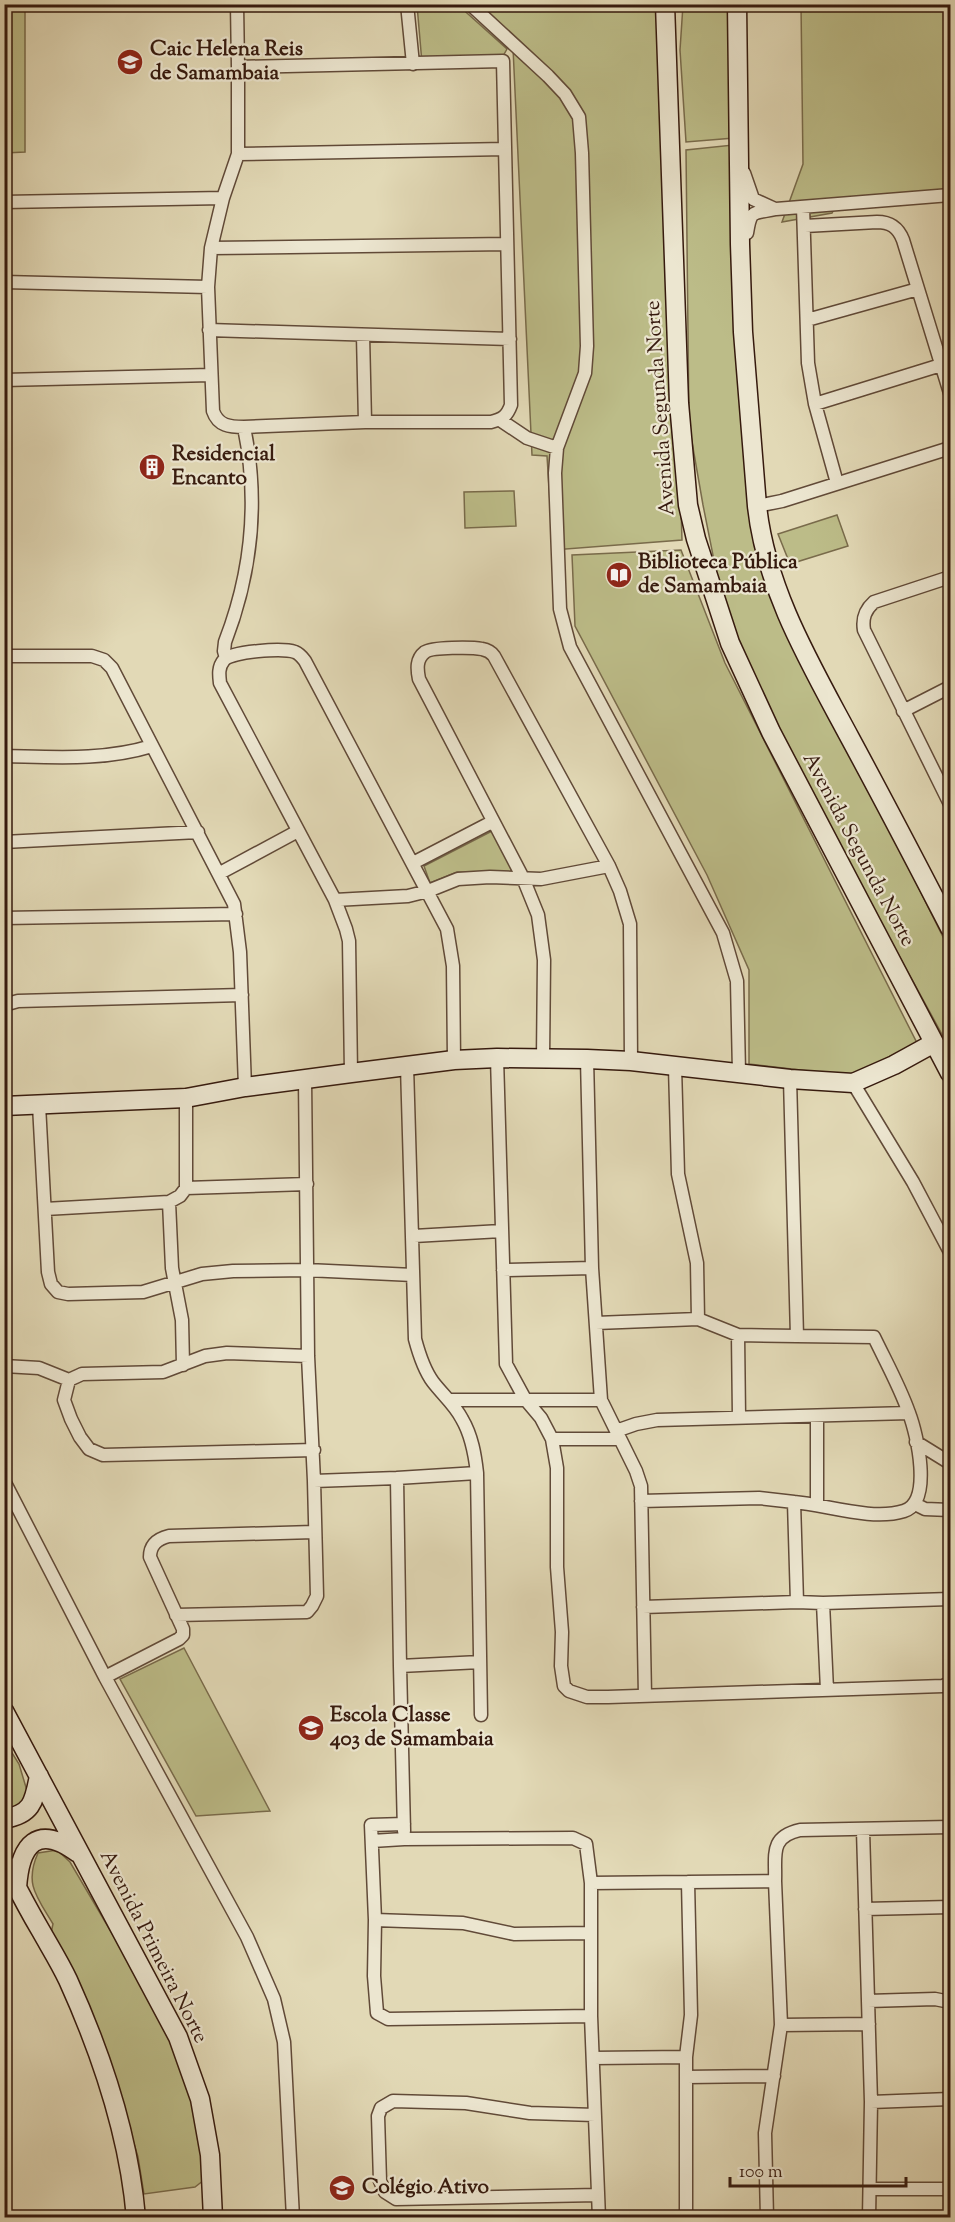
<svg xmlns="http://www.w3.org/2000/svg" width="955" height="2222" viewBox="0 0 955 2222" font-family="'Sorts Mill Goudy',serif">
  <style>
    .green { fill: #bcbc88; stroke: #796b4b; stroke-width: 1.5 }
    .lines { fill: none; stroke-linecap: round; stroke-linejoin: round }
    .street-casing { stroke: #614a38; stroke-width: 15 }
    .secondary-casing { stroke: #361a0e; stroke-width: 21 }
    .street { stroke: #ece6d0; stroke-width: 12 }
    .secondary { stroke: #ece6d0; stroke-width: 18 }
    .labels { text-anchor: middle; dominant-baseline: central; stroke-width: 4.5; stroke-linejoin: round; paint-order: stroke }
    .poi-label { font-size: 21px; font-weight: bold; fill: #361a0e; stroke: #ece6d0; text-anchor: start }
    .street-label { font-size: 21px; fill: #361a0e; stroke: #ece6d0 }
  </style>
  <rect width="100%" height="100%" fill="#e2d9b6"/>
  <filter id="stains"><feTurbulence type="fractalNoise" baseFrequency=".00333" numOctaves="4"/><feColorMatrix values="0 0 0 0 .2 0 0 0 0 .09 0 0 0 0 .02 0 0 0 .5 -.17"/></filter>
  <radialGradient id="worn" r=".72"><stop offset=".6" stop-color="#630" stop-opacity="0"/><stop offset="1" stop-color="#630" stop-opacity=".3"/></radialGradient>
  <path class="green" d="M4,5h21v147l-20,1z
    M417,5h41l49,44 -8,14h-77z
    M463,5h202l17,535 -129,10 -6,-94 -15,-1 -19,-407z
    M683,5h38v2h11l2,131 -48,4 -6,-92z
    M801,5h149v187l-112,10 -6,11 -50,9 21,-58z
    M733,145l11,255 32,202 174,349v98l-218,-398 -29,-146 -14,-80 -3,-275z
    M514,491l2,35 -51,2 -1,-36z
    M837,515l11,31 -58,18 -12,-30z
    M681,550l44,113 192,380 -66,33 -102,-12v-94l-42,-95 -132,-249 -3,-71z
    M492,831l23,42 -58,-1 -27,11 -6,-17z
    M184,1648l86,163 -74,5 -76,-137z
    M4,1740l15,24 9,30 -11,15 -13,2z
    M57,1850l13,12 107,182 23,74 4,62 -9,7 -51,7 -6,-37 -32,-105 -56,-114 3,-14c-16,-27 -29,-40 -15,-71z"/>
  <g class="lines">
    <defs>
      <path id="street" d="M237,4l1,63
        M407,4l6,60
        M470,4l78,72 17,18 14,23 3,36 5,193 -2,27 -28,75 -2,25 5,136 10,38 153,286 14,48 2,91
        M503,61l8,344c-4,11 -8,14 -20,17h-126l-121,5c-14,0 -26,-1 -31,-16l-5,-124 3,-39 12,-50 15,-44v-87z
        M238,154l267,-5
        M744,173l9,26 22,10
        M4,202l219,-4
        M803,207l5,156 7,41 22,79
        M805,226l72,-4c13,0 21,5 26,18l47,153
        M747,233c4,-24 5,-19 29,-24l174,-14
        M211,248l296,-4
        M4,282l204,5
        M807,320l111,-31
        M209,330l301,9
        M363,335l2,87
        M4,380l207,-5
        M815,404l126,-39
        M500,420l27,18 30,10
        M757,506l25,-5 168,-53
        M950,577l-76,25c-9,8 -12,16 -10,28l86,174
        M4,656h88l12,4 8,8 122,236 6,48 5,135
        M226,658l-2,-7 1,-9c27,-70 34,-142 19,-215
        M903,711l47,-24
        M4,756c50,1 99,5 148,-10
        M4,842l194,-10
        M413,863l79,-41
        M220,873l78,-42
        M335,900l73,-4 20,-5 30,-12 32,-2 51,2 68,-13
        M4,918l232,-4
        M4,1005l14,-4 224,-6
        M497,1058l9,306 19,35 16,19 11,21 5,29v99l5,65 -1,34 3,20 5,5 18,6h21l335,-11 7,-3
        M543,1059l1,-99 -6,-45 -15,-37 -104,-199c-2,-10 -3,-20 6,-27 7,-5 47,-5 57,-3 6,1 9,3 12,7l115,210 11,25 10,33 1,137
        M587,1059l5,209 9,132
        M407,1066l8,273c4,15 9,31 18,43 10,13 22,23 29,37 10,17 13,36 15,54l4,242
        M351,1073l-2,-132 -3,-12 -11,-29 -115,-217c-1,-8 -2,-16 4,-23 8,-9 59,-12 71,-8 5,2 7,5 10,9l142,268 6,37 1,94
        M305,1079l3,277 6,125 83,-3 3,188 80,-4
        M790,1079l7,257 77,1c12,25 26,50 35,76 8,21 24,89 -5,98 -32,10 -77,-6 -110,-9l3,100 26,1 127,-4
        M853,1083l60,99 37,70
        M39,1105l9,167 3,12 7,8 10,2 75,-2 59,-18 31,-3 74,-1 106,5
        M186,1188l121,-4
        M45,1209l124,-7
        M414,1236l87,-5
        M503,1270l89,-2
        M698,1319l40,16 59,1
        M596,1323l102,-4 -1,-56 -19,-89 -3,-107
        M738,1335l1,82
        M183,1365l-1,-45 -10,-52 -3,-66 11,-6 6,-8v-90
        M4,1366l35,2 30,12 -5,20 7,19 9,18 9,12 14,6 211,-5
        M69,1380l13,-6 81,-2 42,-16 22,-3 81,3
        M450,1400h151l35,71 5,15 4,210
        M616,1431l20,-7 21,-4 252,-7
        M552,1439h68
        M916,1442l34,21
        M397,1478l80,-5
        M4,1481l101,196 142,260 27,62 10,43 9,176
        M641,1501l118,-3 35,4
        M817,1504v-87
        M915,1504l10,5 25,1
        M823,1603l4,87
        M643,1607l154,-5
        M176,1615l131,-3 5,-6 5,-10 -3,-115
        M400,1666l4,165
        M105,1677l74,-38 4,-4v-6l-33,-72c0,-12 7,-18 19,-21l145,-4
        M404,1824l-33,1 4,95 -1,56 3,37 11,6 203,-3
        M863,1830l8,272 -2,116
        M372,1841l32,-2 169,-1 13,6 5,39v133l8,202
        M688,1882l87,-1c1,-26 -6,-44 25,-51l150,-3
        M591,1883l97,-1 3,133 -5,42v161
        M865,1909l85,-2
        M375,1920l88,3 51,11 76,-1
        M868,2001l67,-2 15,3
        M781,2025l88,-1
        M593,2058l93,-1
        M686,2077l88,-1
        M871,2102l79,-3
        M595,2115l-65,-2 -64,-10 -73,-2 -12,7 -3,8 2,65 5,11 11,7 202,-4
        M871,2189h79
        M767,2218l-2,-85 16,-108 -6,-144"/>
      <path id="secondary" d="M665,4l14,399 9,102 8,34 34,104 41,89 179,341
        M737,4l3,240 3,88 14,174c9,84 54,159 93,232 34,63 67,126 100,190
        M4,1106l182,-8 59,-11 106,-14 103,-13 43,-2 90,1 44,2 159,18 63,4 41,-18 40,-22
        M4,1711l174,326 22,62 10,56 3,63
        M4,1819c29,-5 30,-18 35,-43
        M4,1862c12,24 24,47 37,69 9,16 19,32 27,49 34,75 61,155 68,238
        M17,1888c3,-44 20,-65 61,-35"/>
    </defs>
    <use href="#street" class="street-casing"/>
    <use href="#secondary" class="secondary-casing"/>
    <use href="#street" class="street"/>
    <use href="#secondary" class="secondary"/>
  </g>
  <defs>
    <symbol id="school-disc" viewBox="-11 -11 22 22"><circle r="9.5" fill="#8f2418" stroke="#ece6d0"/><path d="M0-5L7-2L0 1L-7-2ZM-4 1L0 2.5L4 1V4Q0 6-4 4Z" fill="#fff"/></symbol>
    <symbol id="building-disc" viewBox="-11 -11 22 22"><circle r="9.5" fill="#8f2418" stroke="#ece6d0"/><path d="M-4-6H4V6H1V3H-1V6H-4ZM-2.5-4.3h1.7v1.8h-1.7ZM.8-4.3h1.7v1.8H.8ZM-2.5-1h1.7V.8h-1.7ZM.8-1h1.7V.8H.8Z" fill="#fff"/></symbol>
    <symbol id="library-disc" viewBox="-11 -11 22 22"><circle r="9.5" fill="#8f2418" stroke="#ece6d0"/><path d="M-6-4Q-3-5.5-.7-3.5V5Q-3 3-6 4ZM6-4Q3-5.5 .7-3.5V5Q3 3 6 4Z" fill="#fff"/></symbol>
  </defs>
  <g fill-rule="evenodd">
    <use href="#school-disc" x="115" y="47" width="30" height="30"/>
    <use href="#building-disc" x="137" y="452" width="30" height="30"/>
    <use href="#library-disc" x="604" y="560" width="30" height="30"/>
    <use href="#school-disc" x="296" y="1713" width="30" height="30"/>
    <use href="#school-disc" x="327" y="2173" width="30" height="30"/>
  </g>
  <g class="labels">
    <g class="poi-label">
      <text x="150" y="50">Caic Helena Reis<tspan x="150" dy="24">de Samambaia</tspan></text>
      <text x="172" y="455">Residencial<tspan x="172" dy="24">Encanto</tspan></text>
      <text x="638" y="563">Biblioteca Pública<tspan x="638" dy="24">de Samambaia</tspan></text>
      <text x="330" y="1716">Escola Classe<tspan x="330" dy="24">403 de Samambaia</tspan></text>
      <text x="362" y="2188">Colégio Ativo</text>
    </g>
    <g class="street-label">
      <text transform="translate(661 408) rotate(-94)">Avenida Segunda Norte</text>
      <text transform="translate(858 850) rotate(62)">Avenida Segunda Norte</text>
      <text transform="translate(153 1947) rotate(63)">Avenida Primeira Norte</text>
    </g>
  </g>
  <rect width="955" height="2222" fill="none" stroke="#e2d9b6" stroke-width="24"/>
  <rect x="6" y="6" width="943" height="2210" fill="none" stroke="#361a0e" stroke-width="3"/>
  <rect x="12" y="12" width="931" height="2198" fill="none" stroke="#361a0e" stroke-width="1.5"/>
  <path d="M730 2177v9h176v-9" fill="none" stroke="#361a0e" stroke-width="3"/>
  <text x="739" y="2177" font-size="18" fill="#361a0e" stroke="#ece6d0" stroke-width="4.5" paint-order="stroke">100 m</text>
  <rect width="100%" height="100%" filter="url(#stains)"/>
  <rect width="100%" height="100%" fill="url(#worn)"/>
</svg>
